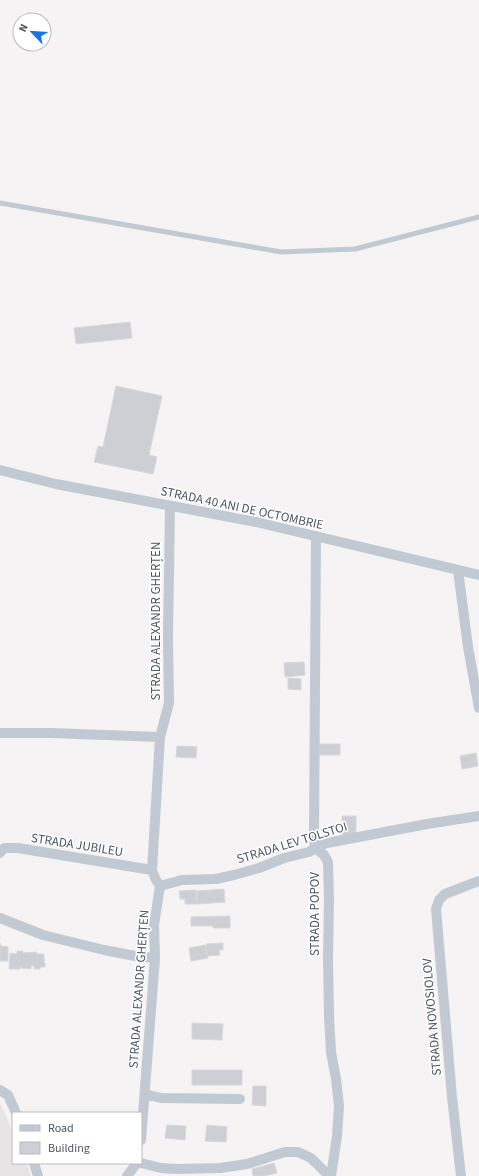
<svg xmlns="http://www.w3.org/2000/svg" width="479" height="1176" viewBox="0 0 479 1176" font-family="'Source Sans 3',sans-serif">
  <style>
    .education { fill: #e6e4e5 }
    .building { fill: #cdcfd5; stroke: #d7d9de }
    .lines { fill: none; stroke-linecap: round; stroke-linejoin: round }
    .lane { stroke: #c1cad2; stroke-width: 5 }
    .street { stroke: #c1cad2; stroke-width: 10 }
    .labels { text-anchor: middle; dominant-baseline: central; stroke-width: 3; stroke-linejoin: round; paint-order: stroke }
    .street-label { font-size: 13px; fill: #4a5661; stroke: #fff }
  </style>
  <rect width="100%" height="100%" fill="#f5f3f3"/>
  <path class="education" d="M0,1103l13,29v31h14l4,13h-31z"/>
  <path class="building" d="M130,322l2,16 -56,6 -2,-16z
    M116,386l46,10 -13,59 8,2 -4,17 -59,-12 4,-16 5,1z
    M304,662l1,13 -20,2 -1,-14z
    M288,678l13,1v11l-13,-1z
    M319,744h21v11h-21z
    M177,746l20,1 -1,11 -20,-1z
    M476,753l2,13 -16,3 -2,-13z
    M342,816h14v19h-14z
    M224,889l1,13 -28,2v-13z
    M196,890l1,14h-12v-5h-5l-1,-8z
    M230,916v12h-17v-2h-22v-9z
    M0,943l1,3 7,1v14h-8z
    M223,943v7h-4l1,5 -13,1 -1,-12z
    M206,945l2,13 -17,3 -2,-13z
    M17,951h6v2l14,-1 -1,2h8v9h1v4h-5v2h-6v-3h-3v3l-10,-1v-2l-1,1v2h-11l1,-16 7,1z
    M192,1023l31,1 -1,16 -30,-1z
    M192,1070h50v15h-50z
    M253,1086h13v20l-14,-1z
    M167,1125l19,1 -1,14 -20,-2z
    M207,1125l20,2 -1,15 -21,-1z
    M274,1163l3,10 -13,3h-11l-1,-7z"/>
  <g class="lines">
    <path class="lane" d="M0,203l281,49 74,-3 124,-32"/>
    <path class="street" d="M0,470l56,14 200,38 223,53
      M316,536l-2,300 1,12 9,7 4,7 1,38 -1,59 1,58 2,35 5,27 3,27 -2,30 -6,40
      M458,570l10,77 11,61
      M0,733h50l110,4
      M0,853l4,-5h14l134,22
      M160,886l22,-6 34,-1 18,-4 25,-7 25,-10 25,-6 6,-4 12,-5 100,-19 52,-8
      M0,918l43,17 61,15 31,6 20,2
      M0,1090l8,5 8,18
      M145,1094l16,4 79,1
      M141,1140l14,-182 -1,-33 6,-39 -4,-6 -4,-10 8,-133 9,-34 -1,-66 2,-130
      M34,1163l4,13
      M141,1163l20,5 16,1 43,-1 27,-4 38,-12h13l13,6 18,18
      M127,1176l10,-13
      M461,1176l-9,-79 -16,-188 3,-9 6,-6 34,-13"/>
  </g>
  <g class="labels">
    <g class="street-label">
      <text transform="translate(242 508) rotate(12)">STRADA 40 ANI DE OCTOMBRIE</text>
      <text transform="translate(156 621) rotate(-90)">STRADA ALEXANDR GHERȚEN</text>
      <text transform="translate(292 843) rotate(-17)">STRADA LEV TOLSTOI</text>
      <text transform="translate(77 845) rotate(9)">STRADA JUBILEU</text>
      <text transform="translate(315 914) rotate(-90)">STRADA POPOV</text>
      <text transform="translate(139 989) rotate(-86)">STRADA ALEXANDR GHERȚEN</text>
      <text transform="translate(432 1017) rotate(-95)">STRADA NOVOSIOLOV</text>
    </g>
  </g>
  <rect x="12" y="1112" width="130" height="52" fill="#ffffff" stroke="#b7bbc0"/>
  <rect x="20" y="1125" width="20" height="6" fill="#c1cad2" stroke="#b7bbc0"/>
  <text x="48" y="1132" font-size="12" fill="#4a5661">Road</text>
  <rect x="20" y="1142" width="20" height="12" fill="#cdcfd5" stroke="#b7bbc0"/>
  <text x="48" y="1152" font-size="12" fill="#4a5661">Building</text>
  <g transform="translate(32 32) rotate(295)"><circle r="19" fill="#ffffff" stroke="#b7bbc0"/>
  <path d="M0-3L7 15L0 10L-7 15Z" fill="#1a73e8"/>
  <text y="-6" font-size="11" font-weight="bold" text-anchor="middle" fill="#4a5661">N</text>
  </g>
</svg>
